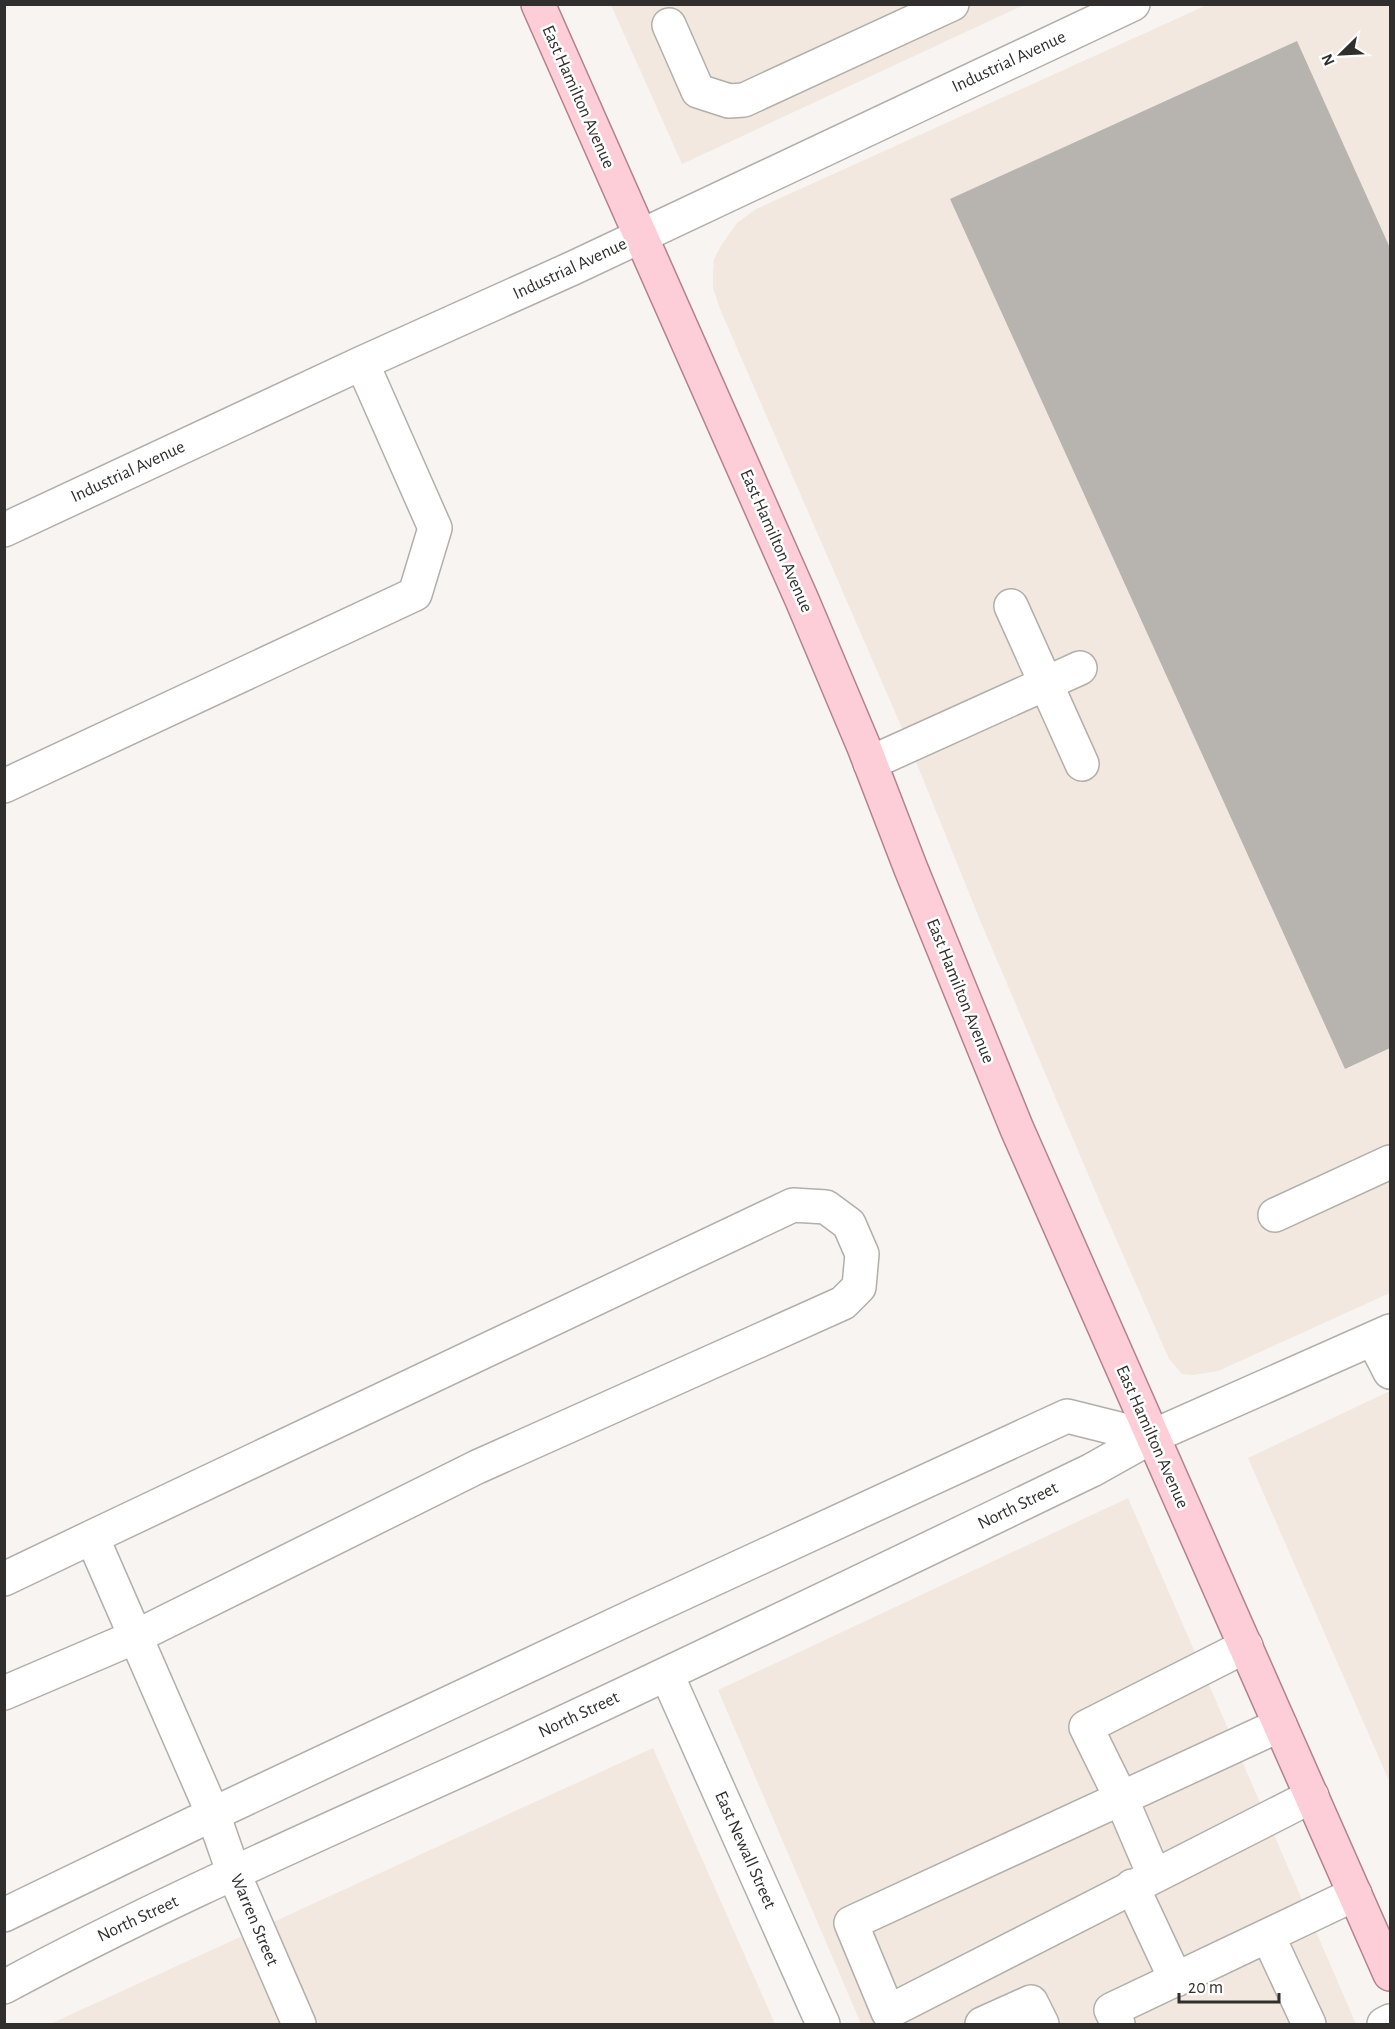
<svg xmlns="http://www.w3.org/2000/svg" width="1395" height="2029" viewBox="0 0 1395 2029" font-family="'Alegreya Sans',sans-serif">
  <style>
    .built { fill: #f2e8df }
    .building { fill: #b7b4b0 }
    .lines { fill: none; stroke-linecap: round; stroke-linejoin: round }
    .minor-casing { stroke: #b2afab; stroke-width: 36 }
    .major-casing { stroke: #b4828c; stroke-width: 36 }
    .minor { stroke: #fff; stroke-width: 33 }
    .major { stroke: #fdced8; stroke-width: 33 }
    .labels { text-anchor: middle; dominant-baseline: central; stroke-width: 5; stroke-linejoin: round; paint-order: stroke }
    .street-label { font-size: 18px; fill: #302f2e; stroke: #fff }
  </style>
  <rect width="100%" height="100%" fill="#f8f4f1"/>
  <path class="built" d="M611,5h413l-342,159z
    M1207,5h183v1288l-172,78 -25,4 -11,-1 -13,-15 -67,-152 -120,-282 -74,-183 -188,-433 -7,-21v-16l1,-13 8,-15 15,-21 19,-14z
    M1390,1391v392l-142,-325z
    M1128,1498l228,526h-495l-143,-334z
    M653,1748l122,276h-725z"/>
  <path class="building" d="M1297,41l93,207v800l-45,21 -395,-870z"/>
  <g class="lines">
    <defs>
      <path id="minor" d="M669,25l29,66 31,10 15,-1 208,-96
        M4,530l358,-167 211,-95 560,-264
        M1011,606l71,158
        M870,763l210,-95
        M4,786l411,-192 20,-66 -73,-165
        M1275,1215l115,-53
        M1373,1339l17,33
        M4,1579l88,-42 121,277 21,60 65,150
        M667,1675l156,349
        M4,1693l131,-56 342,-170 366,-164 16,-16 3,-33 -13,-30 -23,-17 -33,-2 -701,332
        M1280,1725l-429,198 37,89 424,-216
        M1154,1875l-33,-77 -35,-71 160,-81
        M1132,1886l44,94
        M4,1915l209,-101 427,-201 427,-197 84,21
        M1268,1936l41,88
        M4,1987c165,-89 339,-163 509,-241 194,-90 386,-183 579,-276l59,-33 239,-106
        M982,2024l49,-22 11,22
        M1118,2024l-7,-14 244,-116
        M1384,2024l6,-3"/>
      <path id="major" d="M538,4l264,596 62,147 47,122 106,260 373,845"/>
    </defs>
    <use href="#minor" class="minor-casing"/>
    <use href="#major" class="major-casing"/>
    <use href="#minor" class="minor"/>
    <use href="#major" class="major"/>
  </g>
  <g class="labels">
    <g class="street-label">
      <text transform="translate(1009 62) rotate(-25)">Industrial Avenue</text>
      <text transform="translate(578 97) rotate(66)">East Hamilton Avenue</text>
      <text transform="translate(570 269) rotate(-25)">Industrial Avenue</text>
      <text transform="translate(128 472) rotate(-25)">Industrial Avenue</text>
      <text transform="translate(776 541) rotate(66)">East Hamilton Avenue</text>
      <text transform="translate(960 991) rotate(68)">East Hamilton Avenue</text>
      <text transform="translate(1152 1437) rotate(66)">East Hamilton Avenue</text>
      <text transform="translate(1018 1506) rotate(-26)">North Street</text>
      <text transform="translate(579 1715) rotate(-25)">North Street</text>
      <text transform="translate(745 1850) rotate(66)">East Newall Street</text>
      <text transform="translate(138 1919) rotate(-25)">North Street</text>
      <text transform="translate(254 1920) rotate(67)">Warren Street</text>
    </g>
  </g>
  <rect width="1395" height="2029" fill="none" stroke="#302f2e" stroke-width="12"/>
  <g transform="translate(1341 54) rotate(246)" stroke="#ffffff" stroke-width="4.5" paint-order="stroke">
  <path d="M0-4.5L10 22L0 15L-10 22Z" fill="#302f2e"/>
  <text y="-9" font-size="16" font-weight="bold" text-anchor="middle" fill="#302f2e">N</text>
  </g>
  <path d="M1179 1993v9h100v-9" fill="none" stroke="#302f2e" stroke-width="3"/>
  <text x="1188" y="1993" font-size="18" fill="#302f2e" stroke="#ffffff" stroke-width="4.5" paint-order="stroke">20 m</text>
</svg>
